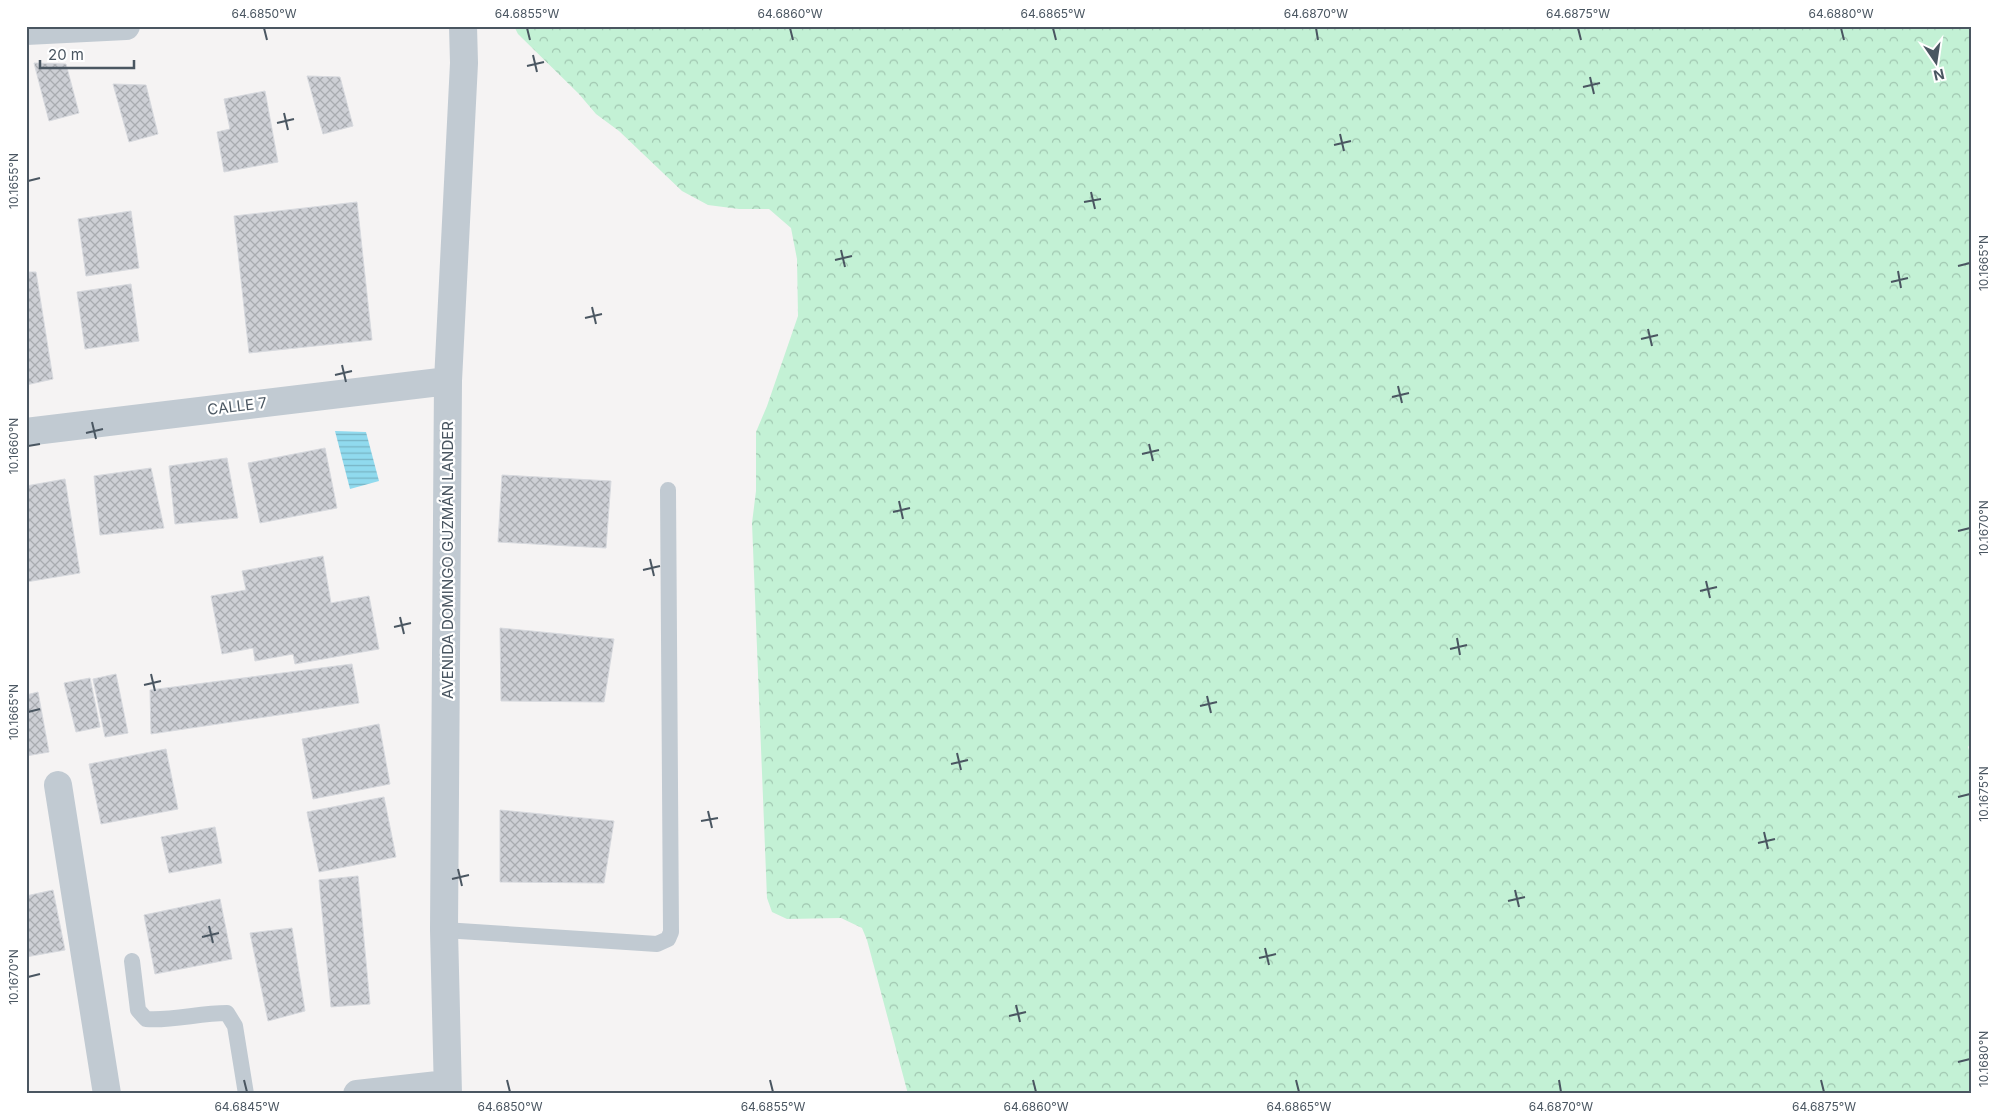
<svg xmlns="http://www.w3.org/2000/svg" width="1998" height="1120" viewBox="0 0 1998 1120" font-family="Inter,sans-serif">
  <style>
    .forest { fill: url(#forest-crowns) }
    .water { fill: url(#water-rules) }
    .building { fill: url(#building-cross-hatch); stroke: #d7d9de }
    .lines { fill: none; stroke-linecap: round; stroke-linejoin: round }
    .lane { stroke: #c1cad2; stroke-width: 16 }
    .street { stroke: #c1cad2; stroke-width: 28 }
    .ticks { fill: none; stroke: #4a5661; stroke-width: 2 }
    .labels { text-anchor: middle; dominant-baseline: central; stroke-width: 4.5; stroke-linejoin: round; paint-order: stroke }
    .street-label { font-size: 15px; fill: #4a5661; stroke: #fff }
    .neatline { fill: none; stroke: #4a5661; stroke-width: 2 }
    .ticks-label { font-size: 12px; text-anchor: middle; fill: #4a5661 }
  </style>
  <defs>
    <pattern id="forest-crowns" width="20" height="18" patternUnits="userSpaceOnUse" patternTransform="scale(1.25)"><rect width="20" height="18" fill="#c3f1d5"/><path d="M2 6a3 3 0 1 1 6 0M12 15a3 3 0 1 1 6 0" fill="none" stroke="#a0c6b0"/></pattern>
    <pattern id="water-rules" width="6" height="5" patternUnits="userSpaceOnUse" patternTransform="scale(1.25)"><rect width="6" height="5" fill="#90daee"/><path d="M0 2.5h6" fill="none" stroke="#78b4c4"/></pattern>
    <pattern id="building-cross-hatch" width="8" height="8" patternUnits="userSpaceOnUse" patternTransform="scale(1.25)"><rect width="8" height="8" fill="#cdcfd5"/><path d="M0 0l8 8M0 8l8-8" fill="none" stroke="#a8abb0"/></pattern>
  </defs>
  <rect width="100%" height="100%" fill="#f5f3f3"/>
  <path class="forest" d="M514,26h1458v715l-4,6 4,13v334h-1064l-41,-154 -5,-12 -21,-10 -54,1 -15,-7 -5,-14 -15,-375 4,-32v-59l11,-26 31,-90 -1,-57 -6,-31 -22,-19h-30l-31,-4 -26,-14 -63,-60 -23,-17 -17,-20 -61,-60z"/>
  <path class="water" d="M335,431l31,1 13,49 -29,8z"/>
  <path class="building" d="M34,63l32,1 13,49 -30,8z
    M307,76l33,1 13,49 -30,8z
    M113,84l33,1 12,49 -29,8z
    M265,91l13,71 -54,10 -7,-40 13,-3 -6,-30z
    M357,202l15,138 -123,13 -15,-137z
    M131,211l8,57 -53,8 -8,-57z
    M26,272h10l17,107 -27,6z
    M131,284l8,57 -54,8 -8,-57z
    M325,448l12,60 -77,15 -12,-60z
    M227,458l11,60 -63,6 -6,-58z
    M151,468l13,60 -64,7 -6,-59z
    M502,475l109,6 -5,67 -108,-6z
    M65,479l15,94 -54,9v-96z
    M323,556l8,47 38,-7 10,53 -84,15 -2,-10 -38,7 -2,-13 -31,6 -11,-58 35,-6 -4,-19z
    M500,628l114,11 -10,63 -103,-1z
    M352,664l7,39 -208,31 -1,-44z
    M116,674l12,59 -23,4 -12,-58z
    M90,678l10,49 -24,5 -12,-49z
    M38,692l11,60 -23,4v-61z
    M379,724l11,60 -77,15 -11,-60z
    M166,749l12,60 -77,15 -12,-60z
    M384,797l12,60 -77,15 -12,-60z
    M500,810l114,11 -10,62 -104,-1z
    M215,827l7,36 -53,10 -8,-36z
    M358,876l12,128 -39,3 -12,-127z
    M53,890l12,60 -39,7v-61z
    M220,899l12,60 -77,15 -11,-59z
    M292,928l13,83 -37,10 -18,-88z"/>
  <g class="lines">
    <path class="lane" d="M444,930l213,14 11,-5 3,-7 -3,-442
      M132,961l6,49 8,9c27,2 53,-6 81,-6l8,13 11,68"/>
    <path class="street" d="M26,31l100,-5
      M26,432l422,-51
      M58,785l49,309
      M357,1094l90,-10
      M448,1094l-4,-164 4,-549 16,-318 -1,-37"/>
  </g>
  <path class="ticks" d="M264,28l3,12M527,28l3,12M790,28l3,12M1053,28l3,12M1316,28l2,12M1578,28l3,12M1841,28l3,12M533,55l4,17M527,66l17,-4M1590,77l4,17M1583,87l17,-4M284,113l4,17M277,123l17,-4M1340,134l4,17M1334,145l17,-4M28,181l12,-3M1091,192l4,17M1084,202l17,-3M841,250l4,17M835,260l17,-4M1958,266l12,-3M1898,271l3,17M1891,282l17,-4M592,307l4,17M585,318l17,-4M1648,329l4,17M1641,339l17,-4M342,365l4,17M335,375l17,-4M1398,386l4,17M1392,397l17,-4M92,422l4,17M86,433l17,-4M1149,444l4,17M28,446l12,-2M1142,454l17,-4M899,501l4,18M893,512l17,-4M1958,531l12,-3M650,559l4,17M643,570l17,-4M1706,581l4,17M1700,591l17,-4M400,617l4,17M394,627l17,-4M1457,638l3,17M1450,649l17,-4M151,674l4,17M144,685l17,-4M1207,696l4,17M1200,706l17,-4M28,712l12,-3M957,753l4,17M951,764l17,-4M1958,797l12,-3M708,811l4,17M701,821l17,-3M1764,832l4,17M1758,843l17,-4M458,869l4,17M452,879l17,-4M1515,890l4,17M1508,901l17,-4M209,926l4,17M202,937l17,-4M1265,948l4,17M1259,958l17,-4M28,977l12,-3M1016,1005l4,17M1009,1016l17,-4M1958,1062l12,-3M244,1080l3,12M507,1080l3,12M770,1080l3,12M1033,1080l3,12M1296,1080l3,12M1559,1080l2,12M1821,1080l3,12"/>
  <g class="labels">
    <g class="street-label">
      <text transform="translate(237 406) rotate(-7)">CALLE 7</text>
      <text transform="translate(447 560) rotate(-90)">AVENIDA DOMINGO GUZMÁN LANDER</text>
    </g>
  </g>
  <rect width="1998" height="1120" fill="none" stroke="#ffffff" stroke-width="55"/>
  <g transform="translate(1936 62) rotate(167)" stroke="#ffffff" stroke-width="4" paint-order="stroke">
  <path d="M0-4L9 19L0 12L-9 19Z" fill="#4a5661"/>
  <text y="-8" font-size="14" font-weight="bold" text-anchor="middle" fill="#4a5661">N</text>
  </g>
  <path d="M40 60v8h94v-8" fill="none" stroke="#4a5661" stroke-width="2.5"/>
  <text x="48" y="60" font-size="15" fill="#4a5661" stroke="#ffffff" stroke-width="4" paint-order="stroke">20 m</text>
  <rect x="28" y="28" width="1942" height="1064" class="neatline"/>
  <g class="ticks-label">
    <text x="264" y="18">64.6850°W</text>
    <text x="527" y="18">64.6855°W</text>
    <text x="790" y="18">64.6860°W</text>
    <text x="1053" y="18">64.6865°W</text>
    <text x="1316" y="18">64.6870°W</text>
    <text x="1578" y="18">64.6875°W</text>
    <text x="1841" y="18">64.6880°W</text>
    <text transform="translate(14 181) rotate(-90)" y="4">10.1655°N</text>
    <text transform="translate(1984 263) rotate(-90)" y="4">10.1665°N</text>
    <text transform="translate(14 446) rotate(-90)" y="4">10.1660°N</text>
    <text transform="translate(1984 528) rotate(-90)" y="4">10.1670°N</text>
    <text transform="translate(14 712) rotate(-90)" y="4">10.1665°N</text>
    <text transform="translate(1984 794) rotate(-90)" y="4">10.1675°N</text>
    <text transform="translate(14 977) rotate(-90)" y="4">10.1670°N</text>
    <text transform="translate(1984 1059) rotate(-90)" y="4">10.1680°N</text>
    <text x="247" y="1111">64.6845°W</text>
    <text x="510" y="1111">64.6850°W</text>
    <text x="773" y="1111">64.6855°W</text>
    <text x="1036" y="1111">64.6860°W</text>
    <text x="1299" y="1111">64.6865°W</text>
    <text x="1561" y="1111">64.6870°W</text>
    <text x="1824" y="1111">64.6875°W</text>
  </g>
</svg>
